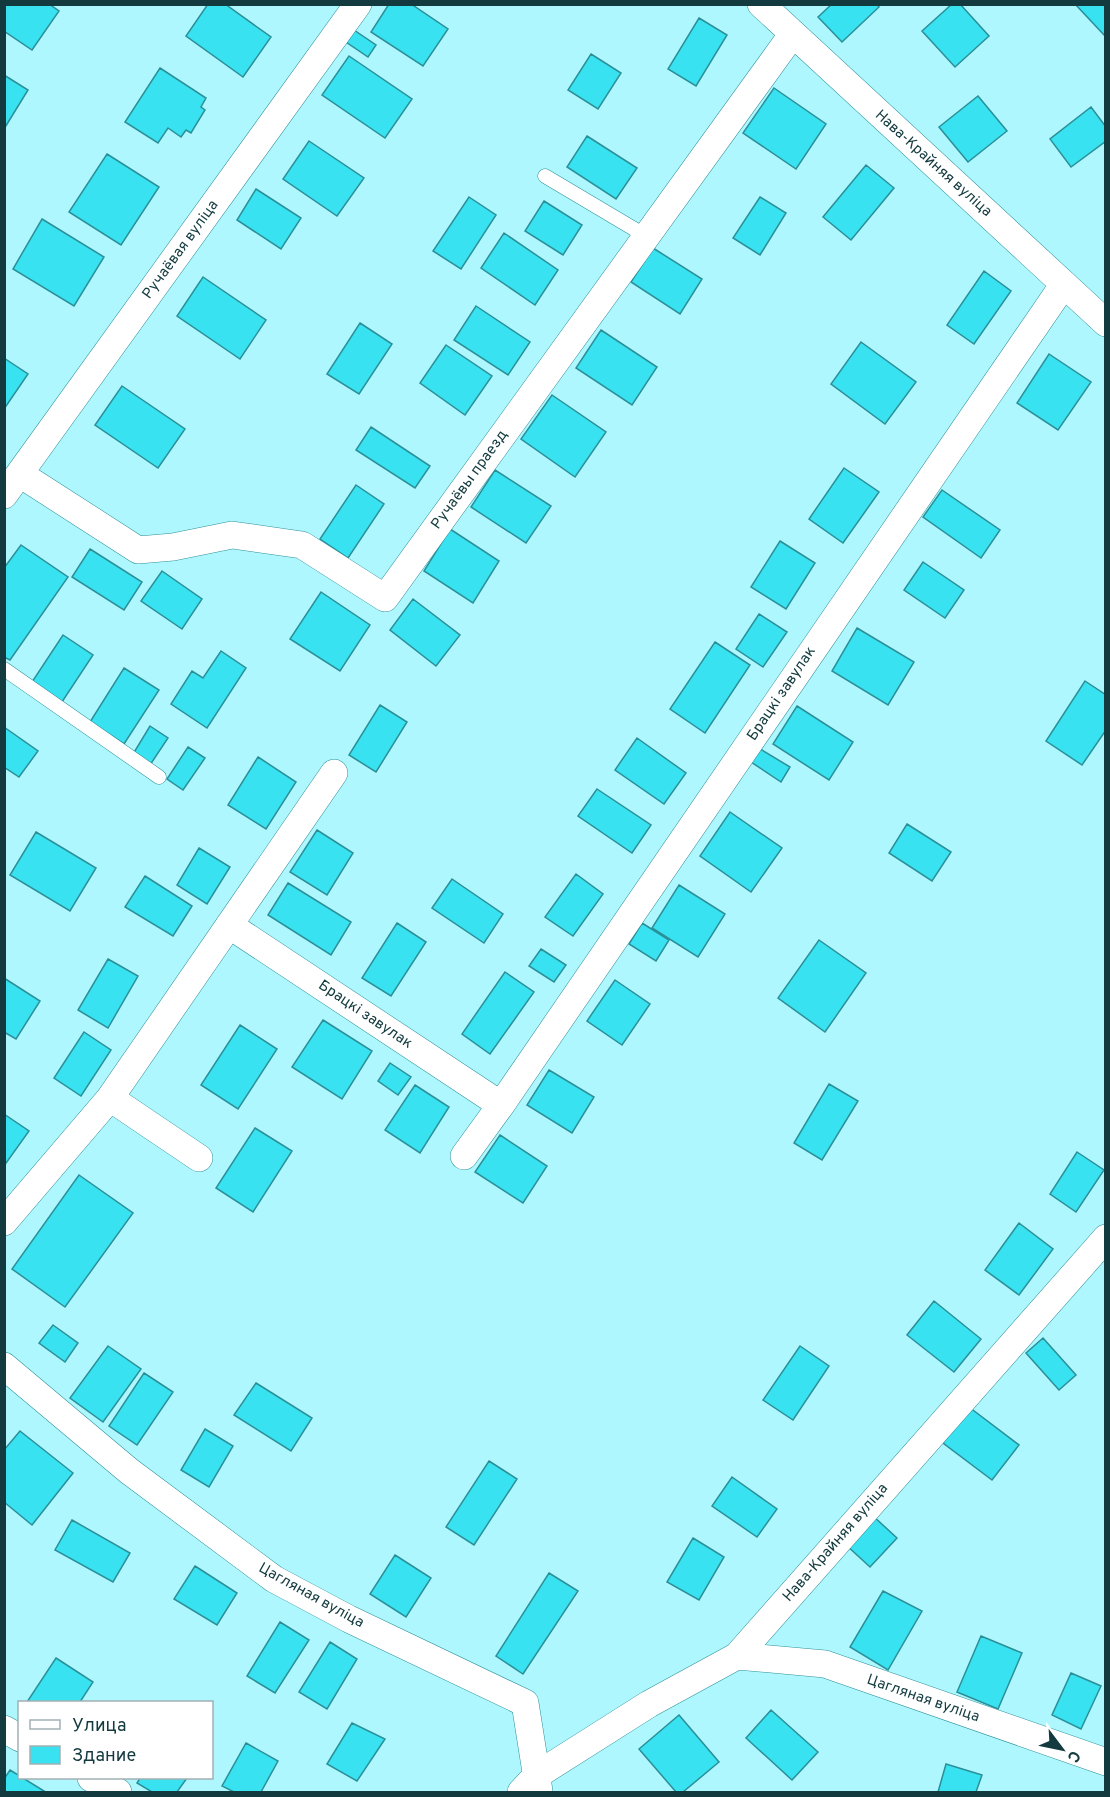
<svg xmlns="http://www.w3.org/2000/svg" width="1110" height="1797" viewBox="0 0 1110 1797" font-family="Overpass,sans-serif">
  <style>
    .building { fill: #38e2f0; stroke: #2b8f98; stroke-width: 1.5 }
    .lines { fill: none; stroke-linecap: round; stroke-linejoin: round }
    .lane-casing { stroke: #2e919a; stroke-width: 15 }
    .street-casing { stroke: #2e919a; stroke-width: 28 }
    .lane { stroke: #fff; stroke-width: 14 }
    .street { stroke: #fff; stroke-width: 27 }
    .labels { text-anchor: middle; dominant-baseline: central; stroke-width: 6; stroke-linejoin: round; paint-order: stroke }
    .street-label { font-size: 15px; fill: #133b3f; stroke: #fff }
  </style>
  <rect width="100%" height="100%" fill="#aff7fe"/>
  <path class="building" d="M4,4h45l10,7 -27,39 -28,-19z
    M208,4h17l46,33 -28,40 -57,-41z
    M389,4h22l37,25 -25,37 -52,-34z
    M832,4h45l2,3 -37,35 -24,-25z
    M952,4h8l29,32 -34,31 -33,-36z
    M1075,4h31v33z
    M699,18l28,17 -31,51 -28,-17z
    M354,30l22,15 -8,12 -22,-15z
    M591,54l30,19 -23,36 -30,-19z
    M349,56l63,43 -27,39 -63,-43z
    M160,68l46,30 -5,9 4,3 -14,23 -5,-3 -5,7 -13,-9 -10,15 -33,-21z
    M4,75l24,15 -24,39z
    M774,88l52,36 -30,45 -53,-36z
    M978,96l29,35 -39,31 -29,-35z
    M1091,107l15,20v14l-35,26 -21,-28z
    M587,136l50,32 -21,31 -49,-32z
    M309,141l55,37 -27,38 -54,-37z
    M107,154l52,33 -38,58 -52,-33z
    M866,165l28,23 -43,52 -28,-23z
    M256,189l45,29 -20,31 -44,-29z
    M469,197l27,18 -35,54 -28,-18z
    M760,197l26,16 -26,42 -27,-17z
    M544,201l38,24 -19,30 -38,-24z
    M42,219l62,38 -30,49 -61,-37z
    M504,233l54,37 -23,35 -54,-37z
    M653,248l49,31 -22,35 -49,-32z
    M984,271l27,20 -37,53 -27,-19z
    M203,277l63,43 -26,39 -63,-43z
    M476,306l54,36 -22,33 -54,-35z
    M360,323l32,21 -33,50 -32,-20z
    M601,330l56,37 -25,38 -56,-37z
    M861,342l55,40 -31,42 -54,-40z
    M446,345l46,31 -27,39 -45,-32z
    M1049,354l42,28 -33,48 -41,-27z
    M4,358l24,16 -24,35z
    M122,386l63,43 -27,39 -63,-43z
    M552,395l54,37 -31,45 -54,-38z
    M371,427l59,39 -15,22 -59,-38z
    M844,468l35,24 -36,51 -34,-24z
    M495,470l56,36 -25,37 -55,-36z
    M356,485l28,19 -36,54 -28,-19z
    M942,490l58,40 -19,28 -58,-41z
    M450,529l49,32 -26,42 -49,-32z
    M780,541l35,22 -29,46 -35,-22z
    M21,545l47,32 -58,83 -6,-3v-89z
    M90,549l52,33 -18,28 -52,-33z
    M923,562l41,28 -19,28 -41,-28z
    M162,571l40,28 -20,30 -41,-28z
    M321,592l49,33 -30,46 -50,-32z
    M413,599l47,36 -24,31 -46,-36z
    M759,614l28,18 -24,35 -27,-18z
    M857,628l57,34 -26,43 -56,-34z
    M63,635l30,20 -33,50 -30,-20z
    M715,642l35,23 -45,68 -35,-24z
    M221,651l25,17 -39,60 -36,-24 21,-33 11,7z
    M124,668l35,22 -35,54 -34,-22z
    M1085,681l21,14v35l-24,35 -36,-24z
    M380,705l27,17 -31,50 -27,-17z
    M797,706l56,36 -24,38 -56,-36z
    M150,726l18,12 -18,27 -17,-11z
    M4,727l34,24 -19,26 -15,-10z
    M637,738l49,35 -22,31 -49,-34z
    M188,747l17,11 -22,32 -16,-11z
    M757,747l33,20 -9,15 -33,-22z
    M258,757l38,25 -30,47 -38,-24z
    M597,789l54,36 -19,28 -54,-37z
    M730,812l52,36 -31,44 -51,-36z
    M907,824l44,28 -19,29 -43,-28z
    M317,830l36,23 -26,42 -37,-23z
    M36,832l60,36 -26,43 -60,-36z
    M199,848l31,19 -23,37 -30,-19z
    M576,874l27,20 -30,42 -28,-19z
    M145,876l47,30 -19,30 -48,-29z
    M452,879l51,35 -19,29 -52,-35z
    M288,883l63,39 -20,33 -63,-40z
    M679,885l46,29 -27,43 -46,-29z
    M397,923l29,19 -35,54 -29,-18z
    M642,923l27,17 -13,21 -27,-17z
    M819,940l47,33 -41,59 -47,-34z
    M541,949l25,16 -12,17 -25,-16z
    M108,959l30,17 -30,52 -30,-18z
    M505,972l29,20 -44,62 -28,-20z
    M4,978l36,23 -24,38 -12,-7z
    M615,980l35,24 -28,41 -35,-24z
    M323,1020l49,31 -30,48 -50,-32z
    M240,1025l37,24 -39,60 -37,-24z
    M84,1032l27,18 -30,46 -27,-18z
    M390,1063l21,14 -13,18 -20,-14z
    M549,1070l45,27 -22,36 -45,-28z
    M829,1084l29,17 -36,59 -28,-17z
    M415,1085l34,22 -29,46 -35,-23z
    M4,1114l25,17 -25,35z
    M255,1128l37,23 -39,61 -37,-24z
    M500,1135l47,31 -24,37 -48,-31z
    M1077,1152l27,18 -28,42 -26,-18z
    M79,1175l54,38 -68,94 -53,-38z
    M1019,1223l34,26 -34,46 -34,-25z
    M934,1301l47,38 -27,33 -47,-37z
    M53,1325l25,18 -13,19 -26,-19z
    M1043,1338l33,37 -17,15 -33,-37z
    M108,1346l33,23 -38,53 -33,-24z
    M800,1346l29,20 -36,54 -30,-20z
    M144,1373l29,19 -36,53 -28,-19z
    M256,1383l56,35 -21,33 -57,-36z
    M969,1407l50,38 -27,35 -49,-37z
    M205,1429l28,17 -24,41 -28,-17z
    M20,1431l53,42 -41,52 -28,-23v-52z
    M489,1461l28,18 -43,66 -28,-18z
    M732,1477l45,32 -20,28 -45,-31z
    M872,1515l25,23 -27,29 -25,-23z
    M72,1520l58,33 -17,29 -58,-32z
    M693,1538l31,19 -25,43 -32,-18z
    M395,1555l36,23 -25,39 -36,-23z
    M195,1566l42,27 -20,32 -43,-26z
    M549,1573l29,18 -55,83 -27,-18z
    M883,1591l39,20 -34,59 -38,-23z
    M280,1622l29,18 -34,53 -28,-17z
    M981,1636l41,17 -24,56 -41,-17z
    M330,1642l27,17 -30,50 -28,-17z
    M56,1658l37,24 -13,20h-53z
    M1071,1673l30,13 -20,43 -29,-14z
    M771,1710l47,42 -26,28 -46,-42z
    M679,1715l40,47 -36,30h-7l-37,-43z
    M352,1723l33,16 -28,42 -30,-17z
    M246,1743l32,18 -17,31h-27l-12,-6z
    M946,1764l36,11 -6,17h-38z
    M10,1770l34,21 -2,1h-38v-13z
    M140,1778h47l-10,14h-25l-15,-9z"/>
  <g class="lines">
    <defs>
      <path id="lane" d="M545,176l101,60
        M4,669l155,108"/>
      <path id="street" d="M761,4l345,319
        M20,474l118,76 35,-3 59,-12 70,10 83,53 407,-563
        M4,495l354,-491
        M229,925l272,180 -37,51
        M110,1098l89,60
        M501,1105l563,-821
        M4,1222l106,-124 224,-325
        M4,1366l125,105 145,108 75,40 176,84 14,88
        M737,1656l88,8 281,98
        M4,1729l16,9
        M91,1778l27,14
        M521,1792l16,-17 112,-71 88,-48 369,-418"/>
    </defs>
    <use href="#lane" class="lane-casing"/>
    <use href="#street" class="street-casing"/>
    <use href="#lane" class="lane"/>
    <use href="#street" class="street"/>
  </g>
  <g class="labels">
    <g class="street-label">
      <text transform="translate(933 164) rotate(42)">Нава-Крайняя вуліца</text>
      <text transform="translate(181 250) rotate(-54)">Ручаёвая вуліца</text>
      <text transform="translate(470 480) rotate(-54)">Ручаёвы праезд</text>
      <text transform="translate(782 694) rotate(-56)">Брацкі завулак</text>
      <text transform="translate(365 1015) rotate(34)">Брацкі завулак</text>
      <text transform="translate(836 1543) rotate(-49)">Нава-Крайняя вуліца</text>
      <text transform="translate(311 1596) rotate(29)">Цагляная вуліца</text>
      <text transform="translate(923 1699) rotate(19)">Цагляная вуліца</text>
    </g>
  </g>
  <rect width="1110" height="1797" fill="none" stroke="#133b3f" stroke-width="12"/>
  <rect x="18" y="1701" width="195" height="78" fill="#ffffff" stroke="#a1b1b2" stroke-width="1.5"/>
  <rect x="30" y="1720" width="30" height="9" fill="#ffffff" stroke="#a1b1b2" stroke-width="1.5"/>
  <text x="72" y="1731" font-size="18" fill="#133b3f">Улица</text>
  <rect x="30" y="1746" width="30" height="18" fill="#38e2f0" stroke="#a1b1b2" stroke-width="1.5"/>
  <text x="72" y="1761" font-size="18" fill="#133b3f">Здание</text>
  <g transform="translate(1062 1749) rotate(122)" stroke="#ffffff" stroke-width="4.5" paint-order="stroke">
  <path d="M0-4.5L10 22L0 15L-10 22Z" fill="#133b3f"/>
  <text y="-9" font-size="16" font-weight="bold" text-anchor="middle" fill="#133b3f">С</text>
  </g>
</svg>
